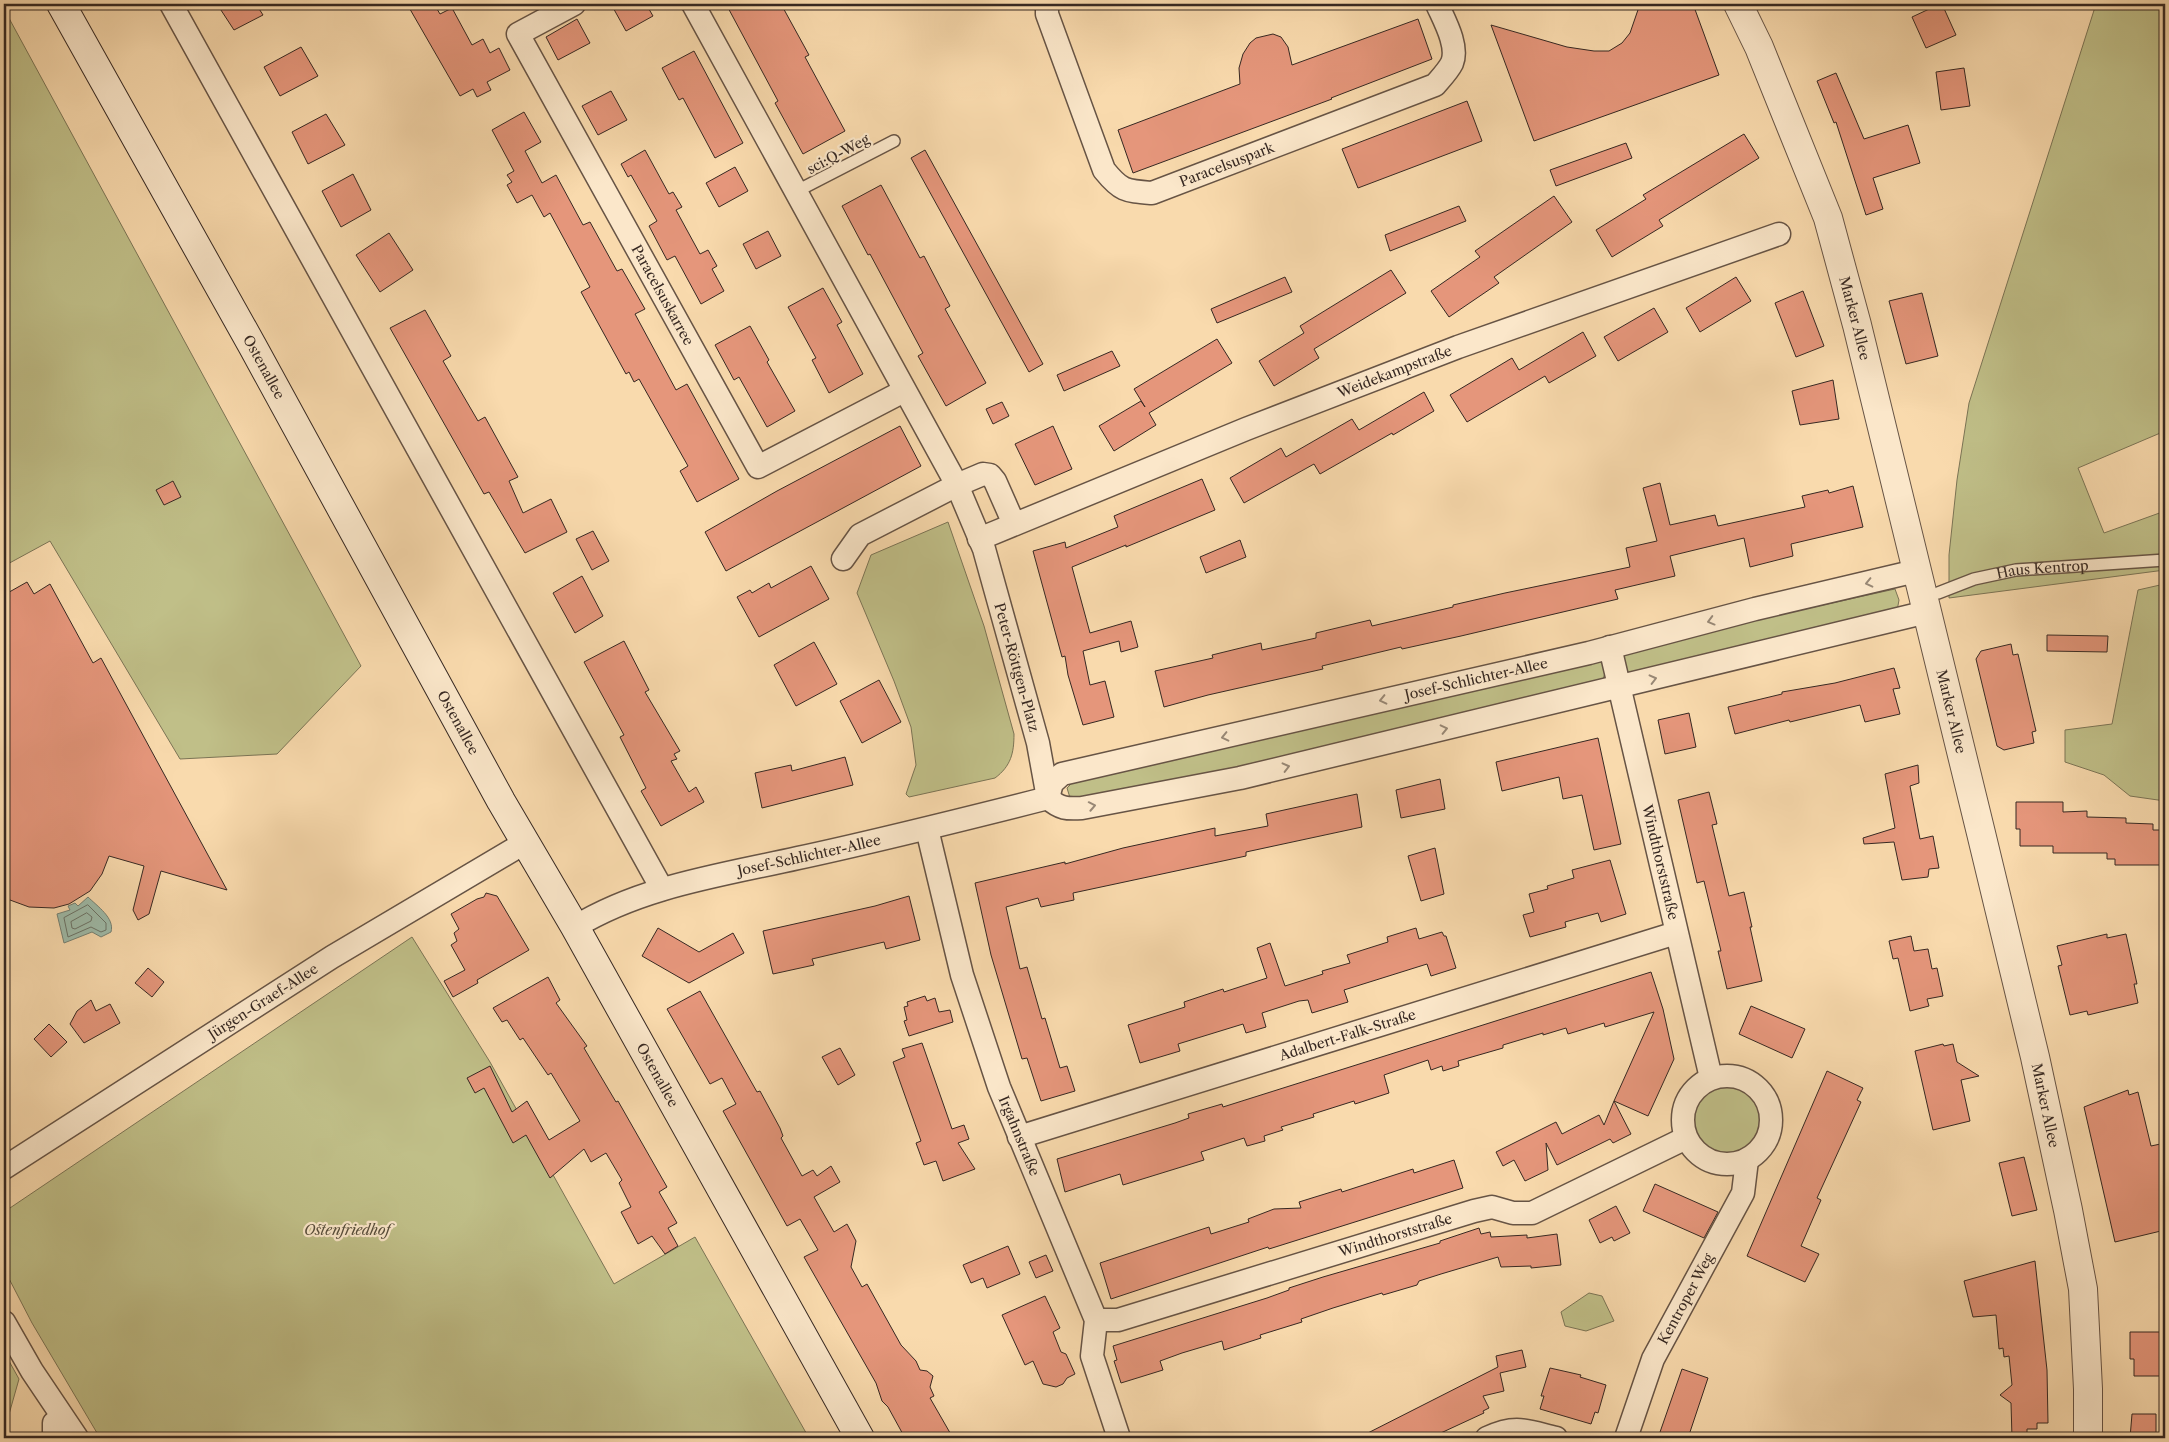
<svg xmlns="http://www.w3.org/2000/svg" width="2169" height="1442" viewBox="0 0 2169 1442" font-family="'Libre Caslon Text',serif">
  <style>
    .green { fill: #c0bf88; stroke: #7b7455 }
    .water { fill: #9ebba9; stroke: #748073 }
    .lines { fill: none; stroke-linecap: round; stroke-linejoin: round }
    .shore { stroke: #6a7266; stroke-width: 1 }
    .building { fill: #e5967b; stroke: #362822 }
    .service-casing { stroke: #675445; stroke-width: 14 }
    .minor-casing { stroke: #675445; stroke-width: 25 }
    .tertiary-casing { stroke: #675445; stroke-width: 30 }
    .secondary-casing { stroke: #362822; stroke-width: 30 }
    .service { stroke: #fbe7ca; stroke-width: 11 }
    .minor { stroke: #fbe7ca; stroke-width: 22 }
    .tertiary { stroke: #fbe7ca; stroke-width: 28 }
    .secondary { stroke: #fbe7ca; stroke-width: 28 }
    .oneway { stroke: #988876 }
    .labels { text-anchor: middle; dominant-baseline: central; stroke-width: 4.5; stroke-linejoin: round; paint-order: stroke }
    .street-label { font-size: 14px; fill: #362822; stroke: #fbe7ca }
    .park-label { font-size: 14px; font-style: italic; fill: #584e3c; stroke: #fbe7ca }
  </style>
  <rect width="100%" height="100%" fill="#f9daad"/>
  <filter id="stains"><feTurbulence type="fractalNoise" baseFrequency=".004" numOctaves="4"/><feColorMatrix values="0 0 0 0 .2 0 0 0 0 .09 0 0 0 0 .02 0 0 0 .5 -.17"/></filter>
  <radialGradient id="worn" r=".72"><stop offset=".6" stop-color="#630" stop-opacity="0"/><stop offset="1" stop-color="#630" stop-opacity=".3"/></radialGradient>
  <path class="green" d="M2096,4h69v427l-87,37 26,65 61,-22v59l-216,28v-43l8,-75 12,-77z
    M4,9l357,657 -84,88 -97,5 -130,-218 -46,25z
    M948,522l36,104 30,108c0,19 -3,32 -19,44l-86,19 -3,-3 10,-29 -5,-38 -17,-46 -37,-88 14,-38z
    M2160,585h5v216l-35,-5 -26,-21 -39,-13v-32l47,-6 26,-134z
    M1895,589l4,11 -2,11 -266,63 -4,-2 -4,-14 5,-6 118,-30z
    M1597,660l5,3 4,7 -3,9 -495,120 -37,2 -4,-13 7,-7z
    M412,937l78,125 124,222 81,-47 114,201h-709l-68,-115 -28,-54v-57z
    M1691 1119a36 36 0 1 1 72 0a36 36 0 1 1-72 0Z
    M1589,1293l13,3 12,25 -28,10 -21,-5 -4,-14z
    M4,1352l15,27 -15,53z"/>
  <path class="water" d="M88,897c9,9 27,21 23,35l-10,5 -9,-5 -28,11 -7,-29 13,-4 -2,-4 7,-3 3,3z"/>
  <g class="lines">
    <path class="shore" d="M88,905l18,18v7l-5,2 -10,-5 -23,10 -4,-19z
      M87,913l5,4 -1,4 -16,8 -3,-1 -1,-6z"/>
  </g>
  <path class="building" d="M217,4h39l7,11 -29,15z
    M407,4h27l6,10 12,-6 20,37 11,-6 7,14 9,-5 11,22 -23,12 4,8 -14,7 -4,-8 -13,7z
    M611,4h35l7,12 -27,15z
    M726,4h55l28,51 -4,2 40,74 -42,23 -28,-51 3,-2z
    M1640,4h53l26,71 -185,66 -43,-116 76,22 27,4h15l13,-8 8,-10z
    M1940,4h2l14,31 -30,13 -14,-31z
    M577,19l13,24 -32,17 -12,-23z
    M1418,19l14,40 -101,39 1,1 -199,74 -15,-43 122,-46 -1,-16 4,-14 7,-11 6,-5 17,-4 8,3 7,10 4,18z
    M301,47l17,29 -38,20 -16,-29z
    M694,51l49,92 -28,15 -32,-60 -4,2 -17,-32z
    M1964,68l6,38 -29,4 -5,-38z
    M1836,73l28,66 44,-14 12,38 -47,15 10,31 -17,6 -30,-93 -2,1 -17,-42z
    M611,91l16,29 -29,15 -16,-29z
    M1467,101l15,40 -124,47 -16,-39z
    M524,112l17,30 -16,9 17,32 14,-8 27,50 7,-3 27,49 5,-2 23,40 -10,5 41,76 11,-6 52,95 -42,23 -17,-31 8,-5 -49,-87 -5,3 -5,-10 -3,2 -45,-82 9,-5 -40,-74 -6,4 -12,-22 -15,8 -10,-18 5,-3 -5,-7 7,-4 -22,-41z
    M326,114l19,31 -37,19 -16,-32z
    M1744,134l15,24 -100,62 4,6 -51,31 -16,-27 50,-31 -3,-4z
    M1626,143l6,15 -76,28 -6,-16z
    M645,150l24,44 4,-2 9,15 -6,3 24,44 8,-4 9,16 -5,3 12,22 -23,13 -26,-48 -8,4 -18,-34 8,-5 -26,-46 -3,2 -7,-13z
    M925,150l118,214 -14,8 -118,-214z
    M735,167l13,24 -29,16 -13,-24z
    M353,174l18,36 -30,17 -19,-36z
    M881,185l39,73 4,-2 26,50 -5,3 41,74 -40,23 -28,-50 5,-3 -53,-99 -2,1 -26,-49z
    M1554,196l18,26 -78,55 5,6 -50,34 -18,-26 49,-34 -5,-6z
    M1459,206l7,15 -76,30 -5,-16z
    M768,231l13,25 -25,13 -13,-25z
    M389,233l24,37 -33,22 -24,-37z
    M1391,270l15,23 -92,56 5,9 -45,28 -15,-25 45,-28 -4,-7z
    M1285,277l7,15 -75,31 -6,-14z
    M1736,277l15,24 -51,31 -14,-24z
    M823,288l19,34 -5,3 26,49 -34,19 -17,-33 4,-2 -28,-51z
    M1803,291l21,55 -28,11 -21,-54z
    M1922,293l16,63 -32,8 -17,-63z
    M1654,308l14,24 -50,29 -14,-24z
    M425,310l26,46 -8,5 35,60 7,-4 33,60 -9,4 14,32 28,-14 16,33 -42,21 -36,-61 -5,2 -94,-166z
    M750,326l19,34 -2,2 28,49 -28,16 -28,-50 -5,3 -19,-35z
    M1583,332l13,24 -47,27 -4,-7 -78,46 -17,-27 62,-37 7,12z
    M1217,339l15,24 -83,50 7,12 -42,26 -15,-25 42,-25 4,6 -11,-18z
    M1112,351l8,15 -56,25 -7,-16z
    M1833,380l6,39 -39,6 -8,-34z
    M1424,392l10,19 -41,24 -1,-2 -72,41 -6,-10 -70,39 -14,-25 51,-30 5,9 66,-38 7,11z
    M1002,402l7,14 -16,8 -7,-15z
    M900,426l21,40 -195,105 -21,-39 72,-41z
    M1053,426l19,43 -37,16 -20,-41z
    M1202,479l13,31 -89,37v-2l-54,22 18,66 41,-12 7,26 -17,5 -2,-11 -36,10 7,34 15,-4 9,36 -31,8 -15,-50 -3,-19 -3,1 -29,-106 32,-9 1,6 52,-21 -4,-11z
    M173,481l8,16 -17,8 -8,-15z
    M1660,483l10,42 45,-10 3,11 87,-19 -3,-11 26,-6 1,3 24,-7 10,41 -72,17 2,12 -43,11 -6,-29 -74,18 5,20 -60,14 3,9 -157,37 -59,13 -1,-2 -79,19 1,3 -115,26 -44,12 -9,-36 58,-13 -1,-3 49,-12 1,7 54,-12v-5l54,-13 2,6 81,-19v-2l52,-12 125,-26 -4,-19 31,-7 -14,-53z
    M593,531l16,30 -17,9 -16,-31z
    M1240,540l6,17 -40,16 -6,-16z
    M811,566l18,33 -70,38 -22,-40 13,-7 2,3 17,-10 2,5z
    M582,576l21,40 -28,17 -22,-40z
    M27,582l7,12 16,-10 43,79 8,-5 126,232 -66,-19 -12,43 -11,6 -5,-10 11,-44 -35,-10 -7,18 -12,17 -21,13 -15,4 -25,-1 -19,-7 -6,-7v-298z
    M2047,635l61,1 -1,16 -60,-1z
    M624,641l25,49 -4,2 35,59 -6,3 3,5 -6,2 18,31 7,-5 8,15 -43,24 -20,-35 5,-3 -26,-51 4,-2 -40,-73z
    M814,642l23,42 -41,22 -22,-41z
    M2011,644l2,11 5,-1 18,77 -4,1 2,11 -30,7 -7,-4 -21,-87 5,-8z
    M1894,668l6,20 -7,1 7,25 -35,8 -5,-17 -70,17 -1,-2 -54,14 -7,-27 54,-13v-2l53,-9z
    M879,680l22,42 -39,21 -22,-42z
    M1689,713l7,34 -31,7 -7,-34z
    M1598,738l23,106 -27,6 -12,-55 -19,4 -4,-22 -57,14 -6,-29z
    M845,757l8,28 -91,23 -7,-35 36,-8 1,6z
    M1918,765l1,18 -9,3 10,53 13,-3 6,32 -10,1 -1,8 -26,3 -8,-38 -30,2 -1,-6 32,-10 -10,-54z
    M1440,779l5,30 -44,9 -5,-28z
    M1709,792l8,32 -5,1 17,71 15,-4 8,35h-2l12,54 -35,8 -9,-38h3l-17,-70 -7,2 -19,-83z
    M1357,794l5,33 -116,25v4l-173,37 1,7 -33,7 -3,-9 -32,9 14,62 7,-2 15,52 3,-1 15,50 7,-2 8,25 -34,10 -14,-43 -5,1 -17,-57 -14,-47 -16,-72 90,-21v2l58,-16 92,-20v8l53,-10 -2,-12z
    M2016,802h47v10l24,-1v6l39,1v5l27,1v6h12v35h-50v-6h-8v-6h-54v-7h-33v-17h-4z
    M1435,848l9,46 -23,7 -13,-45z
    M1610,860l16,54 -25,8 -3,-9 -33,9 1,5 -36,10 -7,-22 11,-3 -5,-18 19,-5 -1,-3 27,-8 -2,-8z
    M486,893l11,3 32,54 -52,30 1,3 -25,14 -9,-16 21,-11 -14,-25 6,-4 -3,-8 5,-4 -8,-15 26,-15 7,-2z
    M909,896l11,44 -34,9 -2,-7 -72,17 2,6 -41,9 -10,-43 112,-25z
    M658,928l41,24 34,-19 11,20 -55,30 -47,-27z
    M1416,928l3,11 23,-7 2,4h2l10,32 -25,8 -4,-12 -83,26 4,12 -36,11 -4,-13 -9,1 -37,12 4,14 -20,6 -3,-9 -65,20 2,7 -40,12 -12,-38 57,-18 -1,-5 39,-13 1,3 43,-14 -10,-30 13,-5 15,43 38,-12 -1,-3 28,-8 -3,-8 41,-13 -1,-5z
    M2107,934v4l19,-4 11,50h-3l4,19 -50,12 -1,-4 -17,4 -12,-49 4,-1 -5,-19z
    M1911,936l3,15 14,-2 4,20 5,-1 6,28 -16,3 2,7 -19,5 -12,-53 -5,1 -4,-18z
    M148,968l16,14 -12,15 -17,-14z
    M1651,972l12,37 11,50 -26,57 -34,-15 40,-89 -49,15 -1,-4 -36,11 -2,-6 -23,7v-2l-40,12v3l-45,13 1,5 -16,5 -1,-5 -11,4 -3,-10 -44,15 5,18 -34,11 -1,-3 -41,13 1,3 -33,10 2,3 -19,6 1,5 -18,5 -3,-8 -43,14 3,8 -81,25 -3,-11 -55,18 -8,-33 118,-36 14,-5 -1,-4 34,-10 1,3z
    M548,977l12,23 -4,3 31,43 -3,2 32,54 2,-1 49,86 -8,5 18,31 -9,5 10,18 -13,8 -13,-18 -14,8 -17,-32 10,-5 -12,-24 3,-3 -16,-27 -15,9 -7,-13 -34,29 -24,-43 -13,8 -29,-55 -9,5 -8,-15 23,-12 22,46 15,-11 22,39 31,-19 -29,-48 -3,2 -25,-37 -3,2 -13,-20 -5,2 -9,-14z
    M700,991l57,101 3,-1 20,37 3,8 -2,2 21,38 11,-6 4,6 14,-10 9,16 -26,15 20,35 13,-8 9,17 -5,26 11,20 5,-3 34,61 15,16 4,9 7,1 6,5 -3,11 4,9 -4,2 23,40h-48l-17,-31 -6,-6 -6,-18 -72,-126 14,-7 -18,-31 -13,7 -64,-115 13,-7 -14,-26 -12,6 -43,-75z
    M925,996l2,5 8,-3 4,14 11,-2 3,12 -44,14 -5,-15 3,-1 -3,-13 4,-1 -1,-4z
    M91,1000l5,11 14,-7 10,19 -36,20 -14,-19 7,-13z
    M1751,1006l54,23 -13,29 -53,-24z
    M49,1024l18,18 -16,15 -17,-18z
    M922,1043l30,86 12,-4 5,14 -11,4 17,26 -32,12 -7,-20 -12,4 -8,-22 5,-2 -28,-79 12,-5 -3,-8z
    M1943,1044l1,2 9,-2 4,18 22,14 -18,4 9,41 -37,9 -18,-79z
    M840,1048l15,27 -17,10 -16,-28z
    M1827,1071l36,17 -6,12 4,2 -44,96 4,2 -20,46 18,8 -14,28 -58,-26z
    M2128,1090l1,5 9,-3 13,54 14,-3v87l-50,12 -31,-135z
    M1614,1101l17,33 -18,9 -3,-4 -53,26 -11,-22 2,27 -23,11 -11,-21 -11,6 -7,-14 60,-30 6,12 37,-19 5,10z
    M2024,1157l13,53 -25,6 -13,-53z
    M1454,1160l9,28 -194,61 -1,-2 -157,52 -11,-36 109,-36 2,7 38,-12 -1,-3 26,-10 27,-1 -2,-6 42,-13 1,3 71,-23 1,4z
    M1655,1184l63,28 -14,26 -61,-27z
    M1616,1206l14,27 -16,8 -2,-4 -12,6 -11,-23z
    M1479,1228l2,6 9,-2 1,5 36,-2v3l30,-4 4,31 -30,3v-2l-30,1 -3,-10 -57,17 -22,7 -2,4 -34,10 -1,-2 -49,15 -32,11 1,3 -42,13 1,3 -37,12 -2,-9 -40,12 -22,8 3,9 -42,13 -7,-22 3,-1 -4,-14 154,-48 22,-8v-2l34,-11 117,-34v-2z
    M1008,1246l12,28 -33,14 -4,-10 -12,5 -8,-18z
    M1046,1255l7,16 -17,7 -7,-16z
    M2035,1261l12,109 1,53h-11v6h-10v9h-15l-1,-35 -11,-8 12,-10 -3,-29 -5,1 -1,-9 -4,1 -3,-34 -23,2 -9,-36z
    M1045,1296l15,32 -7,4 8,20 5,2 9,20 -8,4 -4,6 -7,3 -13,-3 -10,-23 -8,4 -23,-50z
    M2130,1332h35v44h-31v-17h-4z
    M1522,1350l4,17 -26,6 4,18 -21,5 6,12 -6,3 1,2 -54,25h-72l140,-71 -2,-11z
    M1550,1368l31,7 -1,2 26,8 -8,28 -3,-1 -4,12 -51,-15 4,-13h-3z
    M1682,1369l26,9 -20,60h-20l-9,-3z
    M2132,1414h24v24h-26z"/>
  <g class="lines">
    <defs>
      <g id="service">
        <path d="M795,192l99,-51"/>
        <path id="s1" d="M1938,593l36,-14 42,-9 149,-10"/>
      </g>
      <g id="minor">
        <path d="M171,4l491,885"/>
        <path id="s2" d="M574,4l-56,30 240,433 146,-76"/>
        <path id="s3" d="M693,4l264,481 27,64 54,194 10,55"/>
        <path id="s4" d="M1047,4v10l57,156c17,21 21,21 48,23l283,-108c6,-7 13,-14 17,-22 7,-17 -8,-43 -15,-59"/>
        <path id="s5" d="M979,539l267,-110 212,-82 321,-113"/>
        <path d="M843,559l17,-24 97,-50 26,-11 7,1 5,6 19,43"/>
        <path id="s6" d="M1610,647l101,431"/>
        <path id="s7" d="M1048,798l4,-15 10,-9 527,-121 166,-44 161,-38"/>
        <path d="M1048,798c12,11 19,11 34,10l158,-30 687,-166"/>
        <path id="s8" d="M927,829l35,146 37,112 97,233 -4,36 27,82"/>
        <path id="s9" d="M575,927c67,-41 148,-52 223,-69 84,-18 167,-39 250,-60"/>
        <circle cx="1727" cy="1120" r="44"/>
        <path id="s10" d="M1019,1137l657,-204"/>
        <path id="s11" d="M4,1168l328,-211 194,-115"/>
        <path id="s12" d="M1096,1320h22l356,-109 18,-4 21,6h19l154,-75"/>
        <path d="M4,1322l28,49 45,67"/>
        <path d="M54,1438v-15l8,-6"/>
        <path d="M1487,1438c29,-14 40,-7 69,0"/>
        <path id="s13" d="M1626,1438l27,-79 90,-166 4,-33"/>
      </g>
      <g id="tertiary">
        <path id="s14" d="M1738,4l21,43 69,171 29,107 124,508 54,224 33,153 15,79 5,100v49"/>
      </g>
      <g id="secondary">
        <path id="s15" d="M61,4l192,343 248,454 74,126 285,511"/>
      </g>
    </defs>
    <use href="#service" class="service-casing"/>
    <use href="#minor" class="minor-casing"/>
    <use href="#tertiary" class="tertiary-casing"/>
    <use href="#secondary" class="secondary-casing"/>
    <use href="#service" class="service"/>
    <use href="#minor" class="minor"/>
    <use href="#tertiary" class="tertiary"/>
    <use href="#secondary" class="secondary"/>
  </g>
  <defs><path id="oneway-chevron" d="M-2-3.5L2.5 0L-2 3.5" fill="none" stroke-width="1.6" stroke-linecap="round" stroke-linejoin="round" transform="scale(1.25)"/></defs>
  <g class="oneway">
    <use href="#oneway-chevron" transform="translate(1869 583) rotate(167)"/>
    <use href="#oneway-chevron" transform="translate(1711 621) rotate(165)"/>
    <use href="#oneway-chevron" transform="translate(1653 679) rotate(-14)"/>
    <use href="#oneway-chevron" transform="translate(1383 700) rotate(167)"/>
    <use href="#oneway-chevron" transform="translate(1444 729) rotate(-13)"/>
    <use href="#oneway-chevron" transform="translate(1225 737) rotate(167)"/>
    <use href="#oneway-chevron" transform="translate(1286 767) rotate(-14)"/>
    <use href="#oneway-chevron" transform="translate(1092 806) rotate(-11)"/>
  </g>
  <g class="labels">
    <g class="street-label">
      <text transform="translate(838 154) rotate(-28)">sci:Q-Weg</text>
      <text stroke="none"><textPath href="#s4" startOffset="312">Paracelsuspark</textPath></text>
      <text stroke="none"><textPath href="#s2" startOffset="362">Paracelsuskarree</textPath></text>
      <text stroke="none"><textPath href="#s14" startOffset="336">Marker Allee</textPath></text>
      <text stroke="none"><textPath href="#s15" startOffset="416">Ostenallee</textPath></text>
      <text stroke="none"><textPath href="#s5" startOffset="448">Weidekampstraße</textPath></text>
      <text stroke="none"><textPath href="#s1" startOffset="108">Haus Kentrop</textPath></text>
      <text stroke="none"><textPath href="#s3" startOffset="741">Peter-Röttgen-Platz</textPath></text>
      <text stroke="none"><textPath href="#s7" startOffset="454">Josef-Schlichter-Allee</textPath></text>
      <text stroke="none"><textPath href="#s14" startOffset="741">Marker Allee</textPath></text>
      <text stroke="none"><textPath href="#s15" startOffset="821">Ostenallee</textPath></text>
      <text stroke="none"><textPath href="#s9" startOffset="246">Josef-Schlichter-Allee</textPath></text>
      <text stroke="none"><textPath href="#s6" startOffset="221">Windthorststraße</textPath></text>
      <text stroke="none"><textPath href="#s11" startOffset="308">Jürgen-Graef-Allee</textPath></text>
      <text stroke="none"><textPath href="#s10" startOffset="344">Adalbert-Falk-Straße</textPath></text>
      <text stroke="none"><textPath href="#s15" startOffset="1226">Ostenallee</textPath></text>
      <text stroke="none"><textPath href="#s14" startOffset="1146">Marker Allee</textPath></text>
      <text stroke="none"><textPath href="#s8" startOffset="321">Irgahnstraße</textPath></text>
      <text stroke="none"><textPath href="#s12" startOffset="312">Windthorststraße</textPath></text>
      <text stroke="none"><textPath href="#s13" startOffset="152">Kentroper Weg</textPath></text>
    </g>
    <g class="park-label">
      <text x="347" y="1230">Ostenfriedhof</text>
    </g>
  </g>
  <rect width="2169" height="1442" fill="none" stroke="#f9daad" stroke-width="20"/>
  <rect x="5" y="5" width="2159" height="1432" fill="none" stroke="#362822" stroke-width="2.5"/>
  <rect x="10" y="10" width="2149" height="1422" fill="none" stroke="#362822"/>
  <rect width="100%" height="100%" filter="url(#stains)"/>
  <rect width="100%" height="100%" fill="url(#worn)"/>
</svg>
